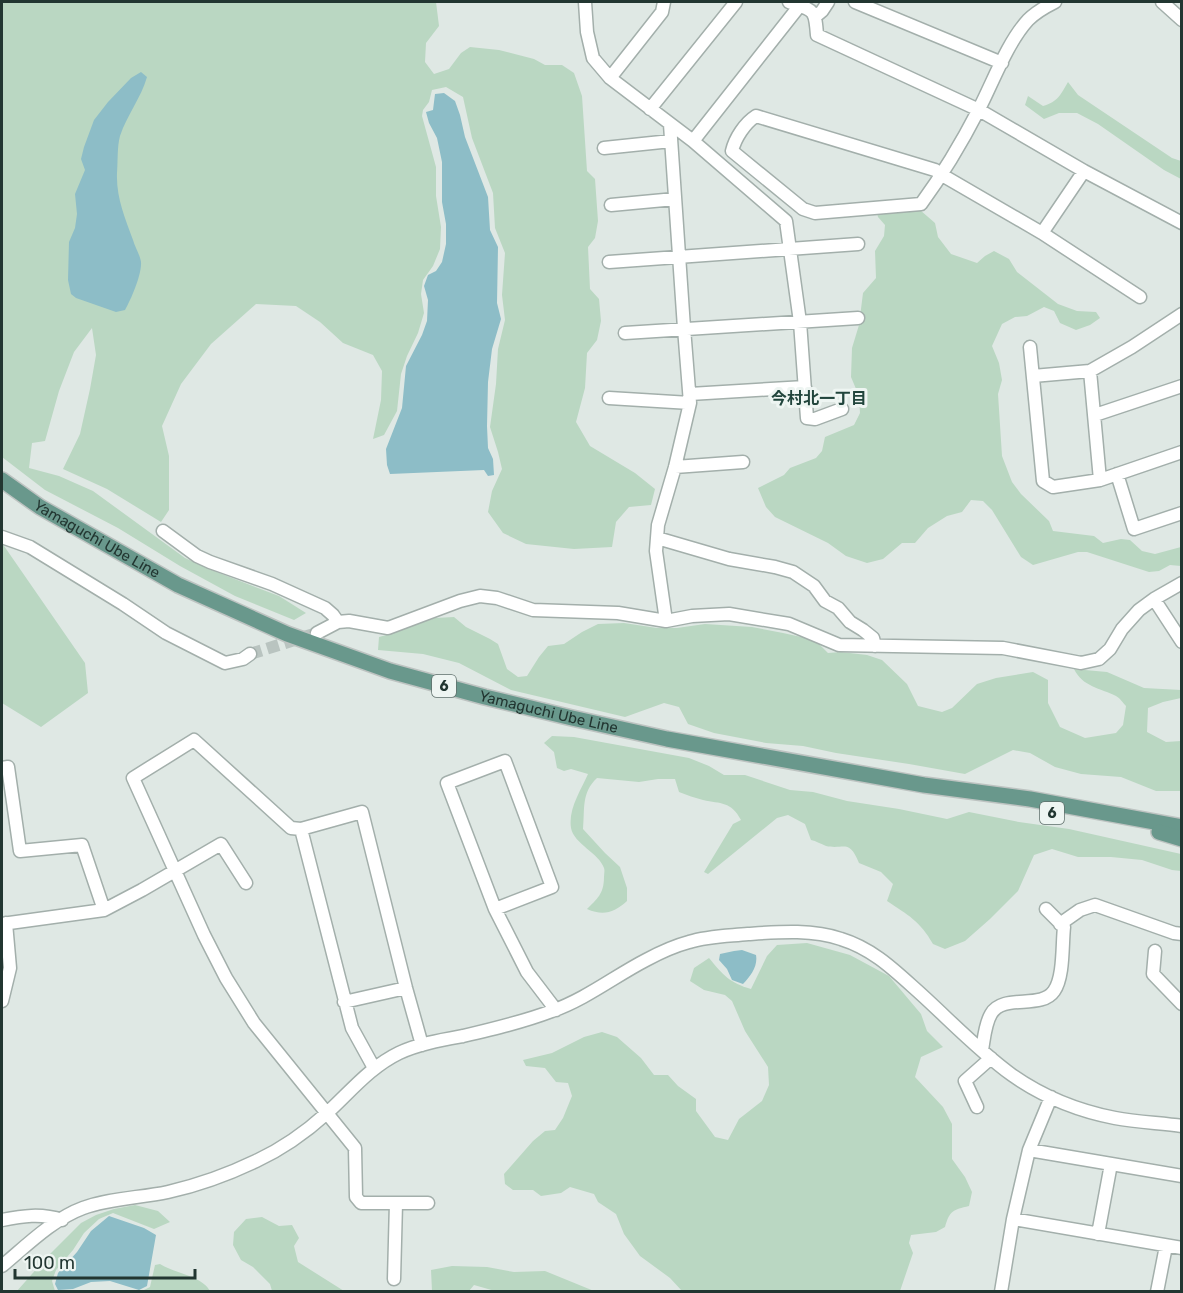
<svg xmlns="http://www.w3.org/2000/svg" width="1183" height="1293" viewBox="0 0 1183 1293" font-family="Rubik,'Noto Sans JP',sans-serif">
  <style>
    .green { fill: #bad7c2 }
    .water { fill: #8dbdc7 }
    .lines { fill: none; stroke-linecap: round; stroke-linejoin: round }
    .minor-tunnel { stroke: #b9c4c0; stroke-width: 12; stroke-dasharray: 12 6; stroke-linecap: butt }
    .minor-casing { stroke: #a3afab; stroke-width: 15 }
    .major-casing { stroke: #bdc3c1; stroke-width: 18 }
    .minor { stroke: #fff; stroke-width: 12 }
    .major { stroke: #69988c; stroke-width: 15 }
    .labels { text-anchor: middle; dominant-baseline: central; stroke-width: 6; stroke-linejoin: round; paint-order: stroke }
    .shield { fill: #eef5f2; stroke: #5f6f6b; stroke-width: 1.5 }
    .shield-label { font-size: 14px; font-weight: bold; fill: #223631 }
    .street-label { font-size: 15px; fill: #223631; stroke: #eef5f2 }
    .neighbourhood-label { font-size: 16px; font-weight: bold; fill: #21453c; stroke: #eef5f2 }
  </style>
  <rect width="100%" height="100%" fill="#dfe8e4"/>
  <path class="green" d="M2,2h434l3,24 -13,17 -1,19 9,12 15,-5 12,-16 9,-6 29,3 35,9 11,6h17l12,8 8,23 5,75 8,8 3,42 -3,17 -7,9 2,42 9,10 2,22 -4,19 -10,13 -2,35 -9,34 14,24 45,27 20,16 -4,16 -22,2 -13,15 -4,25 -38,2 -48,-5 -23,-11 -15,-21 4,-21 10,-22 -4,-17 -8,-25 6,-43 2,-35 7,-29 -3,-25 3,-42 -10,-25 -2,-35 -21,-55 -9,-41 -17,-10 -14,3 -3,12 -6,8 -1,6 14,51v29l5,31 -1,22 -7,17 -10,14 -2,14 3,19 -6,20 -11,23 -6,18 -4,37 -13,24 -11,4 8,-39 1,-29 -9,-16 -30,-12 -23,-21 -24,-16 -40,-2 -45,40 -30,40 -19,42 7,30v54l-8,12 -54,-33 -44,-20 17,-35 10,-45 6,-34 -4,-27 -18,24 -15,39 -14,50 -13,2 -3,25 30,8 34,15 92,67 29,13 65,25 27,17 -12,7 -59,-24 -55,-30 -62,-38 -73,-38 -43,-33z
    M1068,82l10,13 94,63 9,3v18l-17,-9 -66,-46 -21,-11h-18l-15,6 -19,-14 3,-9 15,10c15,-4 18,-12 25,-24z
    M906,207l14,3 15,13 3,14 13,17 26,9 8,-7 9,-5 15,8 8,13 41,32 19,7 19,1 4,6 -10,7 -14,5 -16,-7 -6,-12 -10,-4 -17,9 -12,1 -13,7 -10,22 7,17 3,17 -4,14 4,62 10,26 9,12 28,27 4,10 41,5 9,7 18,-4 9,1 12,11 13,3 26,-7v19l-11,-1 -11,6 -10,1 -62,-20h-9l-45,13 -12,-8 -29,-47 -9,-9 -12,-1 -9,12 -15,4 -19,12 -13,15h-13l-19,16 -16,4 -21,-7 -18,-13 -53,-26 -9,-10 -8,-19 26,-13 6,-7 26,-10 6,-7 3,-14 29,-12 6,-12 -1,-17 -8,-19 1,-29 7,-23 4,-32 13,-15 -1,-27 9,-15 1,-11 -7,-8 -1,-4z
    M2,543l83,120 3,30 -47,34 -39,-24z
    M454,617l12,10 24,12 8,5 9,25 11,8 9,-1 12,-19 9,-11 16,-2 18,-12 16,-8 26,-1 33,5h20l28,-4 47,3 31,6 32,7 13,13 13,-1 26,3 15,5 25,24 11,22 24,6 10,-4 25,-24 19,-6 37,-6 15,8v23l12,24 25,11 31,-5 7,-8 3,-19c-3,-3 -6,-8 -10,-10 -16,-8 -33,-9 -42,-27l33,3 37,16 37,2v8l-18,4 -15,6 -1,24 19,10 15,-1v50h-25l-35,-14 -40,-3 -26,-7 -25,-14 -17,-3 -48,24 -56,-10 -73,-11 -33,-7 -37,-3 -52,-10 -26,-9 -9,-17 -15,-4 -39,14 -114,-27 -52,-27 -36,-9 -45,-4 1,-13 11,-3 45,-16z
    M552,736l22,1 115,21 20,8 15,9h21l45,15 23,2 34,9 52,8 48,10 22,-7 50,10 50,7 112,25v17l-9,-1 -30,-10 -31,-3h-33l-26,-8 -18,6 -16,36 -28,28 -25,22 -20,8 -12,-5c-13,-23 -25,-29 -46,-43l6,-17 -12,-12 -22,-9c-10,-25 -15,-13 -33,-17 -5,-2 -10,-5 -15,-6l-6,-16 -17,-9 -11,3 -69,56 -4,-2 29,-48 8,-4c-10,-19 -20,-16 -38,-20 -8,-2 -16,-5 -24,-8l-4,-13h-17l-19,3 -42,-4c-16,15 -12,31 -14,51l22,24 15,14 7,21v13c-13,12 -24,15 -40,8 10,-10 17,-15 17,-32 0,-3 1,-6 0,-9 -5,-15 -30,-24 -33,-40 -3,-19 10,-38 17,-54l-17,-5 -7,2 -7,-3 -3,-16 -10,-9z
    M807,943l43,12 39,21 32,38 6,17 16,16 -22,10 -6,20 28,30 9,17v35l13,18 7,15 -3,14c-16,4 -19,4 -24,21l-9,5 -25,3 -2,8 4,10 -13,38h-218l-12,-13 -30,-22 -16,-22 -8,-20 -18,-12 -4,-8 -24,-7 -9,6 -20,3 -8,-6h-20l-8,-6 -1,-10 29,-33 12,-10 10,-1 8,-12 9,-22 -4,-13 -12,-1 -11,-14 -19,-2 -3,-6 29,-7 32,-16 18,-5 15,5 24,21 13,17h14l10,11 18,13v12l19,26 13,3 11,-21 23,-18 7,-16 -1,-18 -23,-36 -13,-30 -7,-6 -21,-5 -14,-9 4,-13 15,-10c14,17 21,25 42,31l16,-33 10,-11z
    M135,1205l23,6 12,11 -16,7 -41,-16 -14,6 -15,14 -11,17 -17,20 -4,11 3,10h-38l30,-34 34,-34 15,-8 18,-6z
    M262,1217l17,9 13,-1 7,13 -5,8 4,16 46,29h-72l-2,-7 -17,-17 -12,-7 -8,-15 1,-13 12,-13z
    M160,1264c14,9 42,12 50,27h-68l8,-4 5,-22z
    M452,1266l35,1 27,5 31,-1 49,20h-99l-21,-6 -5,6h-37l-1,-21z"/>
  <path class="water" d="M141,72l6,5c-6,21 -20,38 -27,59 -3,11 -2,25 -3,37 -1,24 8,45 16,67 2,7 7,15 8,22 1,12 -10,38 -16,48l-9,2 -40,-14 -5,-4 -3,-14 1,-38 6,-14 2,-14 -2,-20 10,-24 -4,-11 3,-12 10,-27 14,-18 23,-24z
    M444,93l11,8 5,14 5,22 23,60 2,33 8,17 -1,56 4,16 -9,30 -4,33 -1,44 1,22 5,11 1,16 -6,1 -4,-6 -94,4 -3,-9 -1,-16 16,-41 4,-42 16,-31 5,-14 1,-21 -4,-14 4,-11 8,-4 6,-9 4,-18v-20l-4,-22v-40l-5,-24 -8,-15 -3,-11 7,-2 2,-16z
    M742,950l14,5c2,11 -5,21 -13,29l-11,-4 -5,-11 -8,-9 1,-6 14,-3z
    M109,1216l35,12 12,7 -9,51 -8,4 -29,-9 -19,1 -18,7 -15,1 -3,-6 3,-11 19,-21 14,-21z"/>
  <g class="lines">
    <path class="minor-tunnel" d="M250,654l67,-21"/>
    <defs>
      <path id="minor" d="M585,2l2,30 6,26 17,20 83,63 93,80 14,101 7,96 8,1 27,-10
        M789,2c25,9 26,6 28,33l162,75 105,61 98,52
        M855,2l147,61
        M1055,2c-10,5 -19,10 -27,18 -21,23 -35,62 -49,89 -17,33 -36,65 -58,95l-106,9 -12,-4 -71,-58c3,-13 13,-28 24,-35l179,54 7,5 100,58 98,64
        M1162,2l20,18
        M816,16l6,-5 6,-9
        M610,78l52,-66 2,-10
        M650,109l86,-107
        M693,141l104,-132 2,-4
        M604,148l67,-7
        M611,205l64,-6
        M1042,233l42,-62
        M609,262l249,-18
        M625,333l233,-15
        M1030,347l13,134 10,6 47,-7 82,-28
        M1090,371l10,109
        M1033,376l57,-5 42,-24 50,-33
        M690,394l115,-7
        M609,398l81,5
        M1095,415l87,-29
        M675,467l68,-5
        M1117,474l17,55 48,-16
        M163,531l34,25 13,6 62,22 53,24 8,7 5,7
        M2,537l28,10 93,57 43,29 59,30 18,-4 7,-5
        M657,538l72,21 46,8 18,5 21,14 11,15 13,7 12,14 13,8 10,8 2,8
        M1154,599l28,43
        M666,621l-10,-70 2,-26 17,-58 15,-64 -6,-75 -14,-204
        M317,633l21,-11 11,-1 39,7 72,-27 20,-5 17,2 36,12 85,3 48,8 26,-5 37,-2 60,10 50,21 164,3 78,15 18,-4 11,-10 12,-20 17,-19 15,-11 28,-16
        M505,761l47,126 -57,22 -48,-126z
        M2,768l6,-1 12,84 62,-6 22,65
        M301,829l51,199 22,40
        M495,909l32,63 29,38
        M2,924l102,-14 38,-20 79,-46 25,39
        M1060,924l20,-14 15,-5 79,28 8,1
        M1155,951l-2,23 29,30
        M2,1001l8,-33 -4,-45
        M344,1002l62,-14
        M422,1045l-16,-57 -44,-176 -61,17 -10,-1 -97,-88 -61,38 71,157 22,43 28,45 101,125 1,49 5,6h67
        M982,1050c2,-11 3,-26 9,-36 12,-21 50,-4 63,-23 10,-14 8,-46 10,-64l-18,-18
        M977,1107l-12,-26 26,-23
        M1029,1150l153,26
        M1013,1219l169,29
        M2,1220c20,-4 39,-7 60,0
        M1098,1234l13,-70
        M2,1266c24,-20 51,-47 81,-58 27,-10 57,-10 85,-16 31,-7 59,-17 88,-31 26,-12 50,-29 71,-48 23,-21 43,-46 72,-60 19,-9 42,-13 64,-17 30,-7 60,-14 89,-25 34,-12 63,-35 94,-51 13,-7 28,-14 43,-18 19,-6 39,-6 59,-8 30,-2 64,-5 93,5 29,9 49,27 71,47 33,29 64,63 100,89 30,21 67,36 103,43 22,4 45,5 67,8
        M394,1279l2,-76
        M1001,1292l12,-73 16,-69 22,-53
        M1157,1292l9,-46"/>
      <g id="major">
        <path id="s1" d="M2,480l38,27 138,78 109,49 103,37 95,26 87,21 95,21 257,46 106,14 152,28"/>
        <path d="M1159,832l23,7"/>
      </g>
    </defs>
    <use href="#minor" class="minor-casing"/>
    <use href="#major" class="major-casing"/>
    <use href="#minor" class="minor"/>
    <use href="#major" class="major"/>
  </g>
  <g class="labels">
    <g class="shield">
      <rect x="432" y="675" width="24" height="22" rx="4.5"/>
      <rect x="1040" y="802" width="24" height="22" rx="4.5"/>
    </g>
    <g class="shield-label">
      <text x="444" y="686">6</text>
      <text x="1052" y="813">6</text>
    </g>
    <g class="street-label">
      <text stroke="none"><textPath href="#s1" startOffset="112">Yamaguchi Ube Line</textPath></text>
      <text stroke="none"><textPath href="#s1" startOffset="598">Yamaguchi Ube Line</textPath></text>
    </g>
    <g class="neighbourhood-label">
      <text x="819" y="398">今村北一丁目</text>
    </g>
  </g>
  <rect width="1183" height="1293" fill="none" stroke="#223631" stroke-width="6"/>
  <path d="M15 1269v9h180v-9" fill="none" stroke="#223631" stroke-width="3"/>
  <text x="24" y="1269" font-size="18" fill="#223631" stroke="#eef5f2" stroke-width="4.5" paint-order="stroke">100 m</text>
</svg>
